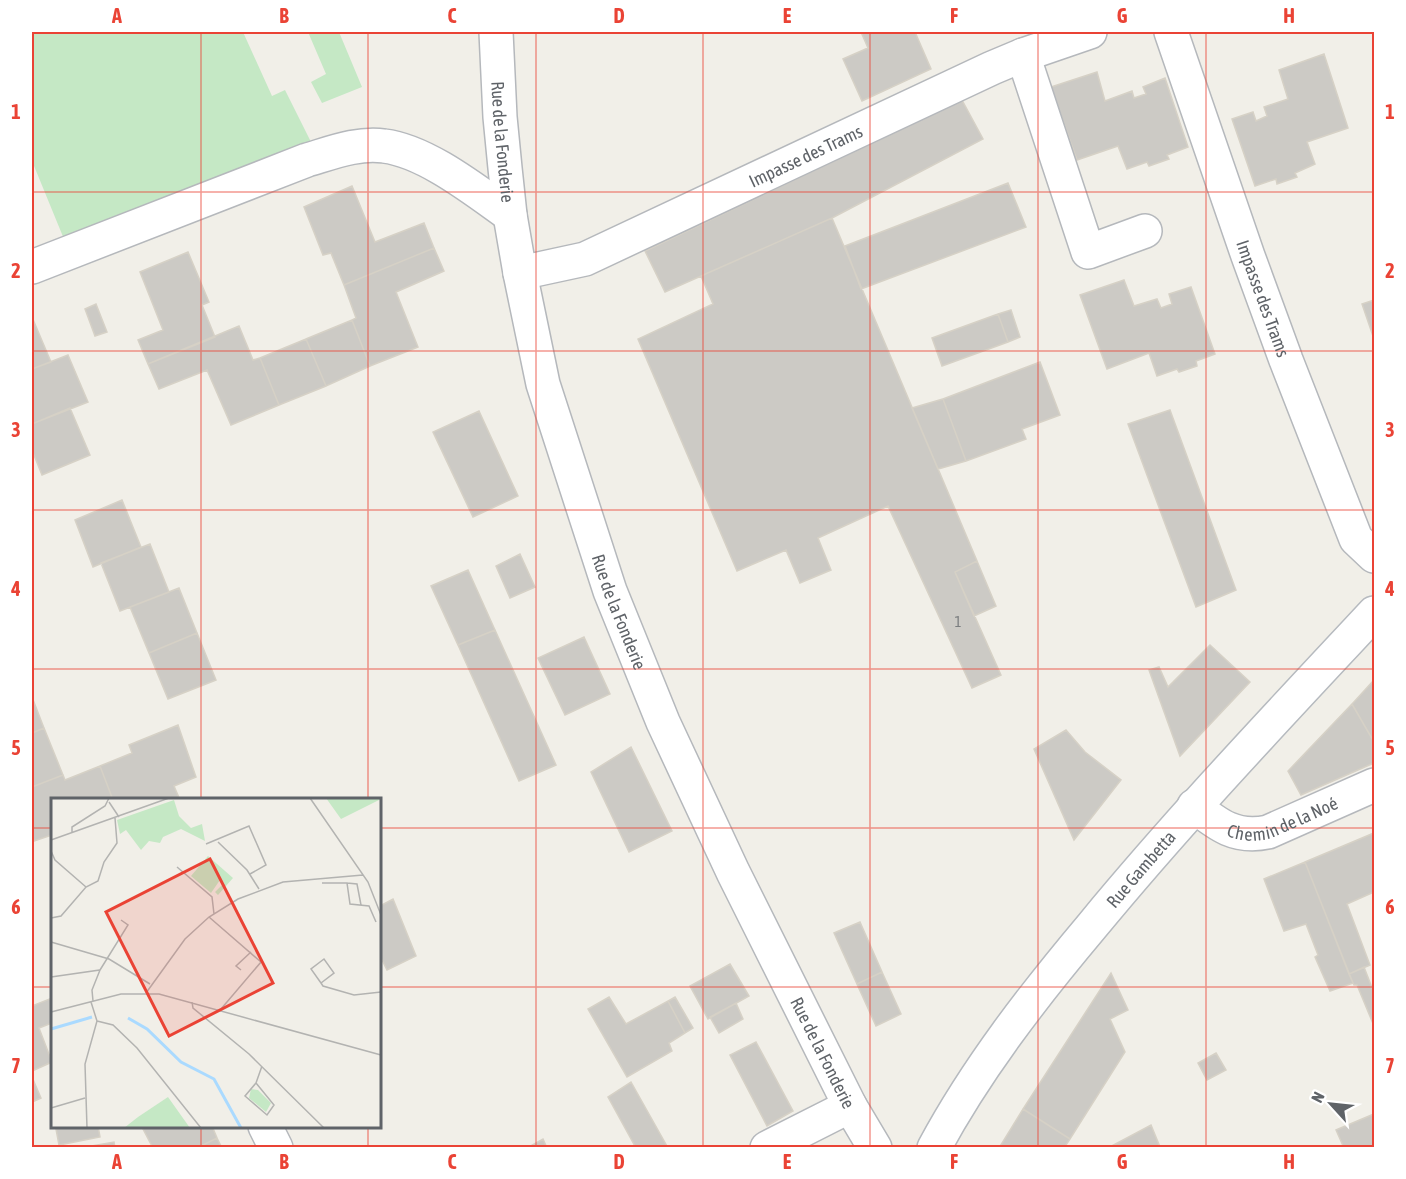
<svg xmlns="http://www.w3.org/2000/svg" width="1406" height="1179" viewBox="0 0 1406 1179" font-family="'Asap Condensed',sans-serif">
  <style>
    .green { fill: #c5e8c5 }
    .building { fill: #cccac5; stroke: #d6d1c6; stroke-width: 1.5 }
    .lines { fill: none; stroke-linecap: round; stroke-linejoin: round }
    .street-casing { stroke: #b5b8bc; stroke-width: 36 }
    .secondary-casing { stroke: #b6babf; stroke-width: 36 }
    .street { stroke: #fff; stroke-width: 33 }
    .secondary { stroke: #fff; stroke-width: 33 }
    .grid { fill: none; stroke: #ea4335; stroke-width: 1.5; stroke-opacity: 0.55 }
    .labels { text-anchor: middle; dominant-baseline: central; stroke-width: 5; stroke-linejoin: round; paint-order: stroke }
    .number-label { font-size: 15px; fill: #7a7d7f }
    .street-label { font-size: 18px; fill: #5f6368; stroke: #fff }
    .inset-river { fill: none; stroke: #aadaff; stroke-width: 3 }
    .inset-road { fill: none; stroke: #b3b3b1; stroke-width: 1.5 }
    .view { fill: #ea4335; fill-opacity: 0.15; stroke: #ea4335; stroke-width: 3 }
    .inset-edge { fill: none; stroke: #5f6368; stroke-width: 3 }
    .neatline { fill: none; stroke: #ea4335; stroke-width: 2 }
    .grid-label { font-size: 20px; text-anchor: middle; font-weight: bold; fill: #ea4335 }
  </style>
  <rect width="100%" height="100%" fill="#f1efe8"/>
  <path class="green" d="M32,32h211l29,64 13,-6 28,56 -247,98 -34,-83z
    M308,32h31l23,55 -40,16 -11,-21 15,-8z"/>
  <path class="building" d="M861,32h54l16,37 -69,32 -19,-42 25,-11z
    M1324,54l24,74 -41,14 8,22 -20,9 2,4 -20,7 -1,-5 -21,7 -23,-67 21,-7 3,9 11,-5 -3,-9 24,-8 -9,-29z
    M1097,72l8,29 27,-10 2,7 12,-4 -3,-7 22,-9 23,69 -21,8 2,4 -20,7 -2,-4 -20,7 -9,-23 -41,14 -26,-73z
    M962,100l21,39 -151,79 -167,74 -20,-41z
    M1008,183l18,44 -165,62 -16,-43z
    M352,186l23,56 49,-19 10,25 -90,37 -13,-32 -8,2 -19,-48z
    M832,218l145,343 -22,11 46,103 -29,13 -84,-182 -70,32 13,32 -31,13 -14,-33 -49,21 -99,-232 75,-35 -12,-28z
    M434,248l10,23 -48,21 22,55 -48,19 -18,-46 4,-2 -12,-33z
    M188,252l21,50 -7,3 13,32 -67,27 -10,-24 25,-10 -23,-58z
    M1124,280l10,26 23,-7 4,9 11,-4 -3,-10 22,-7 24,67 -19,7 1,5 -18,6 -2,-3 -20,7 -8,-23 -42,16 -27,-74z
    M1374,300v39l-12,-35z
    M96,304l11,28 -12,4 -10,-27z
    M1011,310l9,27 -12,5 -10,-28z
    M998,314l10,28 -66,24 -10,-28z
    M32,317l19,45 -19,7z
    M352,320l18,46 -44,20 -20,-47z
    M239,326l14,34 7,-2 19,47 -48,20 -24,-55 -48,19 -11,-25z
    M306,339l20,47 -47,19 -19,-47z
    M68,355l20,47 -56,22v-55z
    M1040,362l20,53 -38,14 4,10 -60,22 -23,-62z
    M943,399l23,62 -28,8 -26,-61z
    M70,408l20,47 -48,20 -10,-25v-26z
    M1170,410l66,180 -40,17 -68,-183z
    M479,411l39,85 -45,21 -40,-85z
    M122,500l19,47 -48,20 -18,-47z
    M150,544l19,48 -49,19 -19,-48z
    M520,554l15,33 -25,11 -14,-32z
    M977,561l19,45 -22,10 -19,-44z
    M468,570l27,60 -37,15 -27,-59z
    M179,588l18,45 -48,20 -19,-46z
    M495,630l61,135 -37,16 -61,-136z
    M197,633l19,47 -48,19 -19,-46z
    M584,637l26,57 -45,21 -27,-57z
    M1210,645l40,37 -70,74 -31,-86 10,-3 9,20z
    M1374,680v62l-22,-38z
    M32,697l12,31 -12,5z
    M1352,704l22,38v21l-73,32 -13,-24z
    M178,725l18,52 -22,9 6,14h-67l-13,-34 32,-13 -3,-8z
    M44,728l19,47 -31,12v-54z
    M1066,730l19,22 36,28 -47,60 -40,-91z
    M631,747l41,84 -43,21 -38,-80z
    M100,766l13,34h-61v35l-18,6 -2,-7v-47l31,-12 2,5z
    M1374,833v59l-27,12 23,61 -21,9 -44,-112z
    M1305,862l48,121 -23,8 -15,-34 3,-2 -12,-31 -22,7 -20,-52z
    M393,899l23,57 -29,14 -6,-12 -1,1v-53z
    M860,922l22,50 -25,12 -23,-51z
    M730,964l19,32 -41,23 -18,-33z
    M1364,967l10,26v33l-17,-41h-3l-5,-11z
    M882,972l19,42 -25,12 -19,-42z
    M1111,973l17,37 -18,9 15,33 -55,87 -47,-30z
    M609,997l17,27 42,-23 17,32 -16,10 3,8 -45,26 -39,-68z
    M675,997l18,31 -8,5 -17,-32z
    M52,998v25l-13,5 13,34 -20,9v-65z
    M736,1003l7,16 -24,14 -9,-16z
    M756,1042l37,69 -26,15 -37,-71z
    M1216,1053l10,17 -19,10 -9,-17z
    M32,1077l9,21 -9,4z
    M631,1082l37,66h-32l-28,-51z
    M1023,1109l47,30 -6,9h-65z
    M1374,1114v34h-30l-8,-18z
    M1151,1125l9,22 -2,1h-50z
    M69,1126h29l2,11 -41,8 -3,-16z
    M148,1126h64l5,12 -20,10h-44l-10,-19z
    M217,1138l5,10h-25z
    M543,1139l4,9h-20z
    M114,1142l1,6h-35z"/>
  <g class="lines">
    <defs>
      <g id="street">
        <path id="s1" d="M496,32l4,85 5,51 5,47 10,58 23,111 67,207 53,131 70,150 117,234 25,42"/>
        <path id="s2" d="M1171,32l77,224 38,104 70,179 18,17"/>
        <path d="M1023,55l65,197 57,-21"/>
        <path d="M32,267l275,-107c24,-7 52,-18 77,-14 42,5 92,45 126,69"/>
        <path id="s3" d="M520,273l65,-14 407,-191 31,-13 67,-23"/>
        <path id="s4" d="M1194,806c24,19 42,33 74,26l106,-47"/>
        <path d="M265,1126l11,22"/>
        <path d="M767,1148l83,-42"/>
      </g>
      <g id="secondary">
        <path id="s5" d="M934,1148c43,-80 100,-153 158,-222 90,-109 186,-210 282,-313"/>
      </g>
    </defs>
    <use href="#street" class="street-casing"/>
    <use href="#secondary" class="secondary-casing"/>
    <use href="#street" class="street"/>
    <use href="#secondary" class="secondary"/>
  </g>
  <path class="grid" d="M201,32v768M368,32v768M536,32v1116M703,32v1116M870,32v1116M1038,32v1116M1206,32v1116M32,192h1342M32,351h1342M32,510h1342M32,669h1342M32,828h20M380,828h994M32,987h20M380,987h994M201,1126v22M368,1126v22"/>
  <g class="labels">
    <g class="number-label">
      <text x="958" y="621">1</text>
    </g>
    <g class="street-label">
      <text stroke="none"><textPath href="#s1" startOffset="110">Rue de la Fonderie</textPath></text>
      <text stroke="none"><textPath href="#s3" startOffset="310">Impasse des Trams</textPath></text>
      <text stroke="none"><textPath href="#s2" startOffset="282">Impasse des Trams</textPath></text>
      <text stroke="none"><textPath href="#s1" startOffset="596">Rue de la Fonderie</textPath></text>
      <text stroke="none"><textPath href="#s4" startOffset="99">Chemin de la Noé</textPath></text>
      <text stroke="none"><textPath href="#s5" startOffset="348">Rue Gambetta</textPath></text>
      <text stroke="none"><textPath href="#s1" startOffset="1082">Rue de la Fonderie</textPath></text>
    </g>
  </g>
  <g transform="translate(51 798)">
    <rect width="330" height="330" fill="#f1efe8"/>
    <path d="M275,0h55v1l-40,20zM123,2l5,16 12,12 11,-4 3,17 -24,-12 -18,8 -3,6 -11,-2 -8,9 -15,-20 -6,4 -3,-14zM157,58l25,22 -15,17 -3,-3 9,-9 -4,-3 -9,13 -20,-17zM200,291l7,1 13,13 -5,9 -17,-14zM117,299l22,31h-66l14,-11z" fill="#c5e8c5"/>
    <path class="inset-river" d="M77,220l19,11 34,33 33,17 27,49M0,231l41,-12"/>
    <path class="inset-road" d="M259,0l58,84 13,33M58,4l10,15M21,35v-6l33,-21 4,-8M0,42l118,-42M167,44l29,28 12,19M155,46l43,-18 17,39 -16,9M0,53l4,9 31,27M126,69l35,30 2,17M271,85h25l3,21 19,2 7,16M296,85l10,1 4,21M158,119l52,45 -40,47M0,120l10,-2 25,-29 12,-6 6,-19 13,-19 -2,-25M0,144l58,17 41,25M49,172l28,-45 -7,-5M190,172l-5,-4 15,-14M0,179l49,-7 -8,20 1,11M270,185l13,-10 -10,-14 -13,10 10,14 2,3 31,9 27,-3M95,195l39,-54 24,-22 29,-18 45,-17 80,-7M141,204l1,6 56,46 75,74M0,214l70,-18h38l222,61M46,223l16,4 24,23 64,80M205,285l18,22 -7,10 -22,-19zM205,285l6,-17M0,310l34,-10M36,330l-2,-64 12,-43 -6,-19"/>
    <path class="view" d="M159,61l63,124 -104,53 -63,-124z"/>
    <rect width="330" height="330" class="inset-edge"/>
  </g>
  <rect width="1406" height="1179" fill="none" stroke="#ffffff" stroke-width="66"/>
  <g transform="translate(1331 1104) rotate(297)" stroke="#ffffff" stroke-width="4.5" paint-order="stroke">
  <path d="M0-4.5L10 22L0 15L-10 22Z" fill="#5f6368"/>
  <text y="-9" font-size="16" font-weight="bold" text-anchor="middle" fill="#5f6368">N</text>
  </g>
  <rect x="33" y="33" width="1340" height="1113" class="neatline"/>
  <g class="grid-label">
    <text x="117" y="23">A</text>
    <text x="284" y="23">B</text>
    <text x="452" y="23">C</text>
    <text x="619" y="23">D</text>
    <text x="787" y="23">E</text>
    <text x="954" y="23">F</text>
    <text x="1122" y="23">G</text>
    <text x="1289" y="23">H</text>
    <text x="16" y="119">1</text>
    <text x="1390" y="119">1</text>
    <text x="16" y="278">2</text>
    <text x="1390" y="278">2</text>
    <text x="16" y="437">3</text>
    <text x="1390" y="437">3</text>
    <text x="16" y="596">4</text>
    <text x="1390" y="596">4</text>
    <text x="16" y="755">5</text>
    <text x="1390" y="755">5</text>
    <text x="16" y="914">6</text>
    <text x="1390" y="914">6</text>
    <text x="16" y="1073">7</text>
    <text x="1390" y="1073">7</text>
    <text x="117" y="1169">A</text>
    <text x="284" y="1169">B</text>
    <text x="452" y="1169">C</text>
    <text x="619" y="1169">D</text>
    <text x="787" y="1169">E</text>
    <text x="954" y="1169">F</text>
    <text x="1122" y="1169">G</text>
    <text x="1289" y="1169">H</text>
  </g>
</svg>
